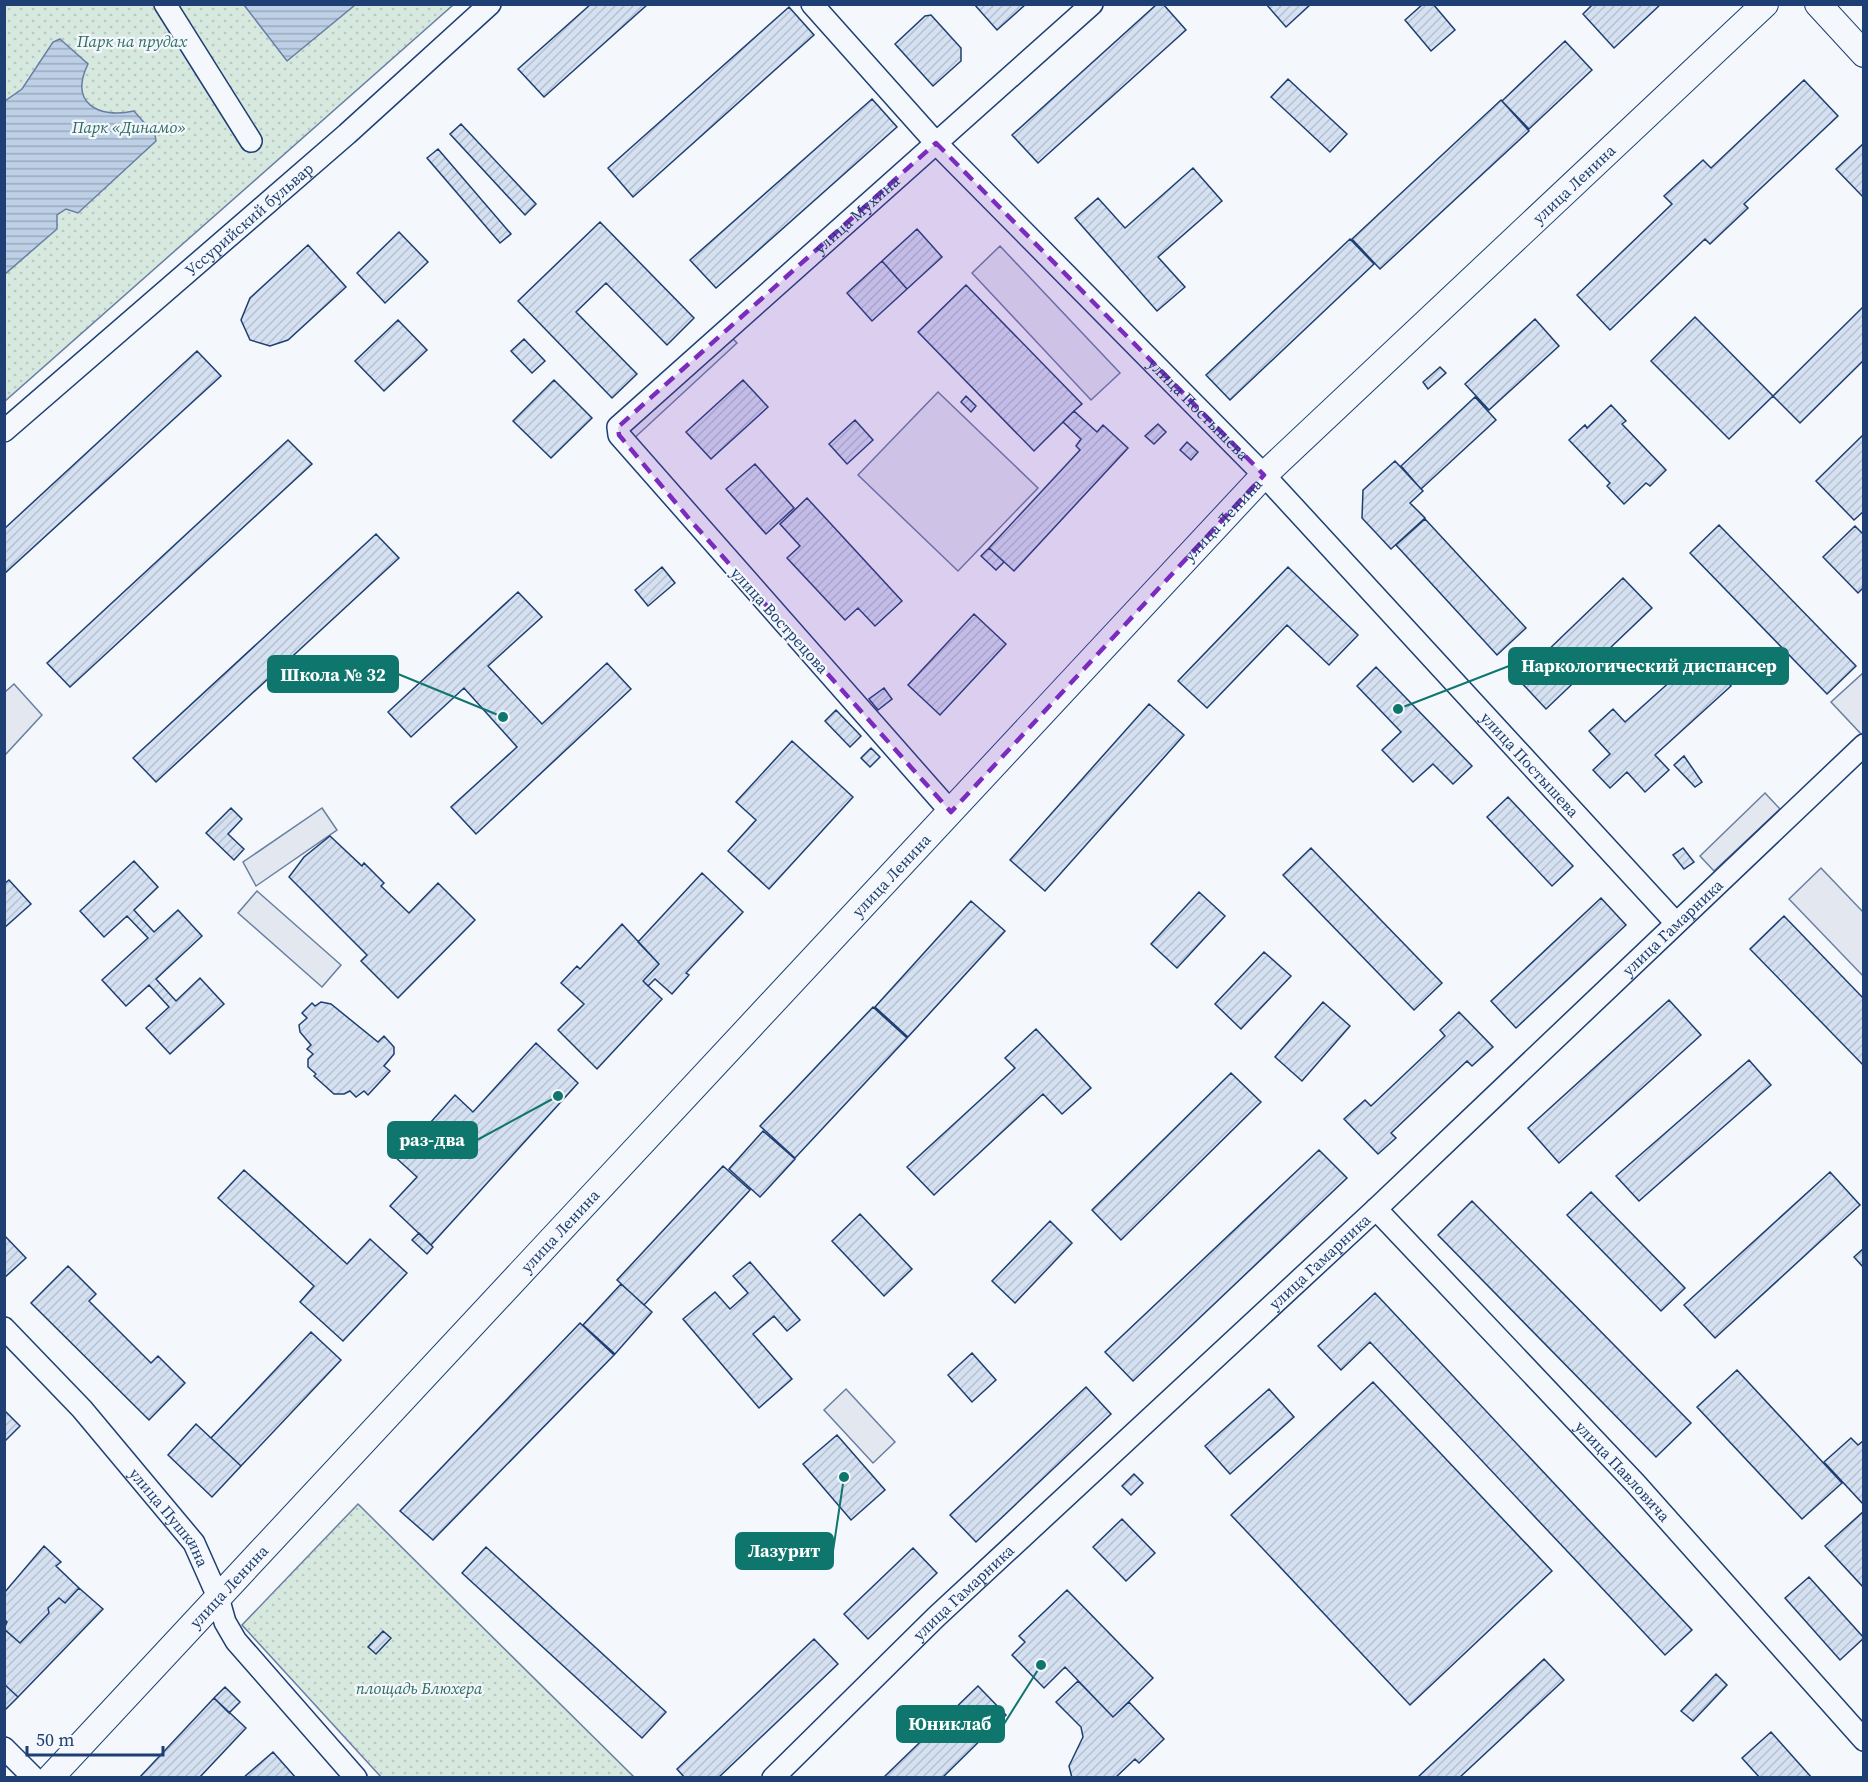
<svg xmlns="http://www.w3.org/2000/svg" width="1868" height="1782" viewBox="0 0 1868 1782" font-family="'Source Serif 4',serif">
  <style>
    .park { fill: url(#park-dots); stroke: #687fa3; stroke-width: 1.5 }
    .parking { fill: #e3e8f0; stroke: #687fa3; stroke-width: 1.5 }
    .water { fill: url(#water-rules); stroke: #687fa3; stroke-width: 1.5 }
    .building { fill: url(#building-hatch); stroke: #1d3f73; stroke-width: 1.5 }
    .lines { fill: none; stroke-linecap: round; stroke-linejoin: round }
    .minor-casing { stroke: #1d3f73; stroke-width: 24 }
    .major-casing { stroke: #1d3f73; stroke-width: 28 }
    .minor { stroke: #f4f7fb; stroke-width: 21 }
    .major { stroke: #f4f7fb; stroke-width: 26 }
    .marked { fill: #7b2cbf; fill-opacity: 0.2; stroke: #7b2cbf; stroke-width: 4.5; stroke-dasharray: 12 8; stroke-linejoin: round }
    .labels { text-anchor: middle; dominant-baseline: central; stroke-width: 4.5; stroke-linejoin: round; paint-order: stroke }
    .park-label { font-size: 16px; font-style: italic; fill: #2c6c60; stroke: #f4f7fb }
    .street-label { font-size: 16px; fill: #1d3f73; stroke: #f4f7fb }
    .leader { fill: none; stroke: #0f766e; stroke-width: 2 }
    .callout-dot { fill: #0f766e; stroke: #f4f7fb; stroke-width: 2 }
    .callout { fill: #0f766e; stroke: #0f766e; stroke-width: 2 }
    .callout-label { font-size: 18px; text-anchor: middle; font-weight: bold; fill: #fff }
  </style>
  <defs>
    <pattern id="park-dots" width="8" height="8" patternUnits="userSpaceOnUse" patternTransform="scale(1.5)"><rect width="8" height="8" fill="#d7e8df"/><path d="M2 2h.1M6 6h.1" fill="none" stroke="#b8c8c3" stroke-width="1.8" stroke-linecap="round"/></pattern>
    <pattern id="water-rules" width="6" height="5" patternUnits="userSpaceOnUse" patternTransform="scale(1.5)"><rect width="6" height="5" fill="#bed0e5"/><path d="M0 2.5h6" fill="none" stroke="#9aaabe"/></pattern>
    <pattern id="building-hatch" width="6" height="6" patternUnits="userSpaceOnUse" patternTransform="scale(1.5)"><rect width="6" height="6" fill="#d5e0f0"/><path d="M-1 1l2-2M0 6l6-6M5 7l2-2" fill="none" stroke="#b6c1d1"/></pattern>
  </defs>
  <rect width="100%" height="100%" fill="#f4f7fb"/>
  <path class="park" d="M5,5h448l-448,396z
    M358,1504l276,273h-253l-139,-152z"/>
  <path class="parking" d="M1000,246l120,127 -29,27 -119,-127z
    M727,333l10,10 -107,99 -9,-11z
    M938,392l100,96 -80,83 -100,-96z
    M1863,673v63l-32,-34z
    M14,684l28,31 -37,40v-63z
    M1765,793l15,16 -66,62 -14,-15z
    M322,808l15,22 -81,56 -13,-24z
    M1821,868l42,44v64l-74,-77z
    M257,891l84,74 -19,22 -84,-74z
    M846,1389l49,53 -22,21 -49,-53z"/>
  <path class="water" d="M244,5h111l-68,56z
    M60,39l28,25c-19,39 10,55 46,47l21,24 1,6 -78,72 -12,-4 -9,6v14l-52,45v-173l17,-12 31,-47z"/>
  <path class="building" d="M591,4h57l-104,93 -26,-28z
    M974,4h52l-29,26z
    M1157,4h6l23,26 -148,133 -26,-28z
    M1266,4h45l-25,23z
    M1423,4h10l22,26 -24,21 -26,-31z
    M1593,4h68l-47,44 -31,-34z
    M789,7l25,28 -181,162 -25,-29z
    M931,15l30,33v13l-28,25 -38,-42 30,-28z
    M1565,41l27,29 -63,59 -27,-28z
    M1288,79l59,55 -17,18 -59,-55z
    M1804,80l34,36 -94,88 4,4 -38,36 -5,-5 -95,91 -33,-35 95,-91 -8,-8 39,-36 8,8z
    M872,99l25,28 -181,161 -26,-28z
    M1501,100l28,31 -149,138 -28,-30z
    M461,124l75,80 -11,11 -75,-81z
    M1864,143v55l-28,-29z
    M438,149l73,85 -11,9 -73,-85z
    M1193,168l29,33 -64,56 27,30 -28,24 -82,-93 23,-20 27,30z
    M600,222l94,96 -27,27 -61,-62 -30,29 61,62 -25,24 -94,-97z
    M917,229l25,28 -35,32 -25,-28z
    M399,232l29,30 -43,41 -28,-30z
    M1350,239l24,25 -144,136 -24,-25z
    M308,245l38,42 -58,53 -18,6 -20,-6 -9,-20 9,-22z
    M882,261l25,28 -35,32 -25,-28z
    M966,285l116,119 -8,7 23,21 6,-7 25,23 -114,123 -25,-23 91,-98 -4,-4 5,-7 -18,-17 -29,29 -116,-119z
    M1864,306v54l-64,63 -27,-27z
    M1695,317l78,79 -44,43 -78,-78z
    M1535,319l24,27 -70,64 -24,-26z
    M398,320l29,30 -43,41 -29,-30z
    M524,339l21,22 -13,12 -21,-22z
    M197,351l24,25 -217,198v-45z
    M1440,367l6,6 -18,16 -5,-7z
    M554,380l38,38 -41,40 -38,-37z
    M743,380l25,27 -57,52 -25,-27z
    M966,396l10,10 -5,6 -10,-10z
    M1475,397l21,23 -75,69 -20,-23z
    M1611,405l15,16 -4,3 44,46 -16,16 -4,-3 -22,21 -17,-18 3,-3 -41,-43 16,-15 2,3z
    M1074,411l23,21 6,-7 25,23 -114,123 -25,-23 91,-98 -4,-4 5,-7 -18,-17z
    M855,420l18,20 -26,24 -18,-20z
    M1158,424l8,8 -12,12 -9,-8z
    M1864,434v77l-10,9 -38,-39z
    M288,440l24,24 -242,223 -23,-24z
    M1187,442l11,10 -7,8 -11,-10z
    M1395,461l28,30 -13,12 15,15 -34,31 -29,-31 1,-28z
    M755,464l39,44 -28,26 -40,-45z
    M807,498l95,103 -27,25 -17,-18 -13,12 -58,-62 13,-12 -20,-22z
    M1425,519l101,109 -29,27 -101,-110z
    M1719,525l137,141 -29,28 -137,-141z
    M1855,526l9,9v52l-6,6 -35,-36z
    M376,534l23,24 -243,224 -23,-24z
    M989,548l15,14 -8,8 -15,-14z
    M662,567l13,16 -27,23 -13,-16z
    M1288,567l70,68 -29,30 -42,-40 -80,83 -29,-27z
    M1623,578l29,30 -106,101 -28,-30z
    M518,592l24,25 -54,49 54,58 65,-61 24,26 -155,145 -25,-27 66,-60 -53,-59 -53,49 -23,-25z
    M974,614l32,30 -66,71 -32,-30z
    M1701,654l30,32 -76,69 14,15 -24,22 -18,-20 -17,16 -17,-18 17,-16 -21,-23 24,-22 12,13z
    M1376,667l96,99 -19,18 -20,-20 -20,18 -31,-32 19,-18 -44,-46z
    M884,688l8,11 -14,11 -9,-11z
    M1149,704l35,31 -139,156 -35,-31z
    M836,710l25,26 -11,11 -25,-26z
    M792,741l61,56 -84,92 -41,-38 28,-31 -20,-18z
    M871,748l9,9 -10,10 -9,-9z
    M1684,756l18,26 -7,5 -21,-22z
    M1508,797l65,69 -21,20 -65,-69z
    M231,808l11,11 -14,15 16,15 -10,11 -28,-27z
    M330,836l32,30 2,-3 20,20 -3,3 28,27 29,-30 37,37 -77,78 -37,-37 6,-6 -78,-78 15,-20z
    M1311,848l131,135 -28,27 -131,-135z
    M1683,848l11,14 -10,7 -11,-14z
    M134,861l24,26 -24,23 20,22 24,-22 24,26 -46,43 20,22 24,-23 24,26 -54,50 -24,-26 23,-21 -20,-22 -23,21 -24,-26 46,-42 -21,-22 -23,21 -24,-26z
    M702,873l41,39 -57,61 3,2 -17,19 -17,-15 -7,7 -5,-5 16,-17 -21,-22z
    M9,880l22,24 -27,24v-44z
    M1199,892l26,24 -48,52 -26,-24z
    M1601,898l25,27 -110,103 -25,-27z
    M971,901l34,30 -97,106 -33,-30z
    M1784,916l80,83v67l-114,-117z
    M622,924l37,40 -16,17 19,18 -65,70 -39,-39 26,-26 -23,-21 16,-17 3,3z
    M1264,952l27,24 -50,53 -26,-25z
    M1669,1000l32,35 -142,128 -31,-35z
    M321,1002l10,2 47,38 6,-6 10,11v7l-10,12 6,5 -22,24 -4,-4 -8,6 -6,-6 -6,3h-10l-20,-18 2,-2 -8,-7v-8l5,-5 -6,-5 4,-4 -11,-13 -1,-7 8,-7 -5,-5 10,-10 3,3z
    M1323,1002l27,24 -48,55 -27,-24z
    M873,1007l34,31 -112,120 -35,-32z
    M1459,1012l34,35 -21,19 -5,-5 -76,72 5,5 -18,16 -34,-35 21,-19 6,6 74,-70 -5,-6z
    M1036,1029l55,59 -29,26 -19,-20 -109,101 -27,-28 108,-99 -10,-10z
    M536,1043l42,40 -147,162 -41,-39 27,-29 -23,-21 14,-17 5,3 42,-47 18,17z
    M1749,1060l22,25 -132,116 -23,-25z
    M1231,1073l30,29 -140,138 -29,-30z
    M763,1131l32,28 -35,38 -31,-28z
    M1319,1150l28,28 -214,203 -28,-29z
    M723,1166l27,24 -106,115 -27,-25z
    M244,1170l103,94 23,-25 37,34 -64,68 -43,-39 14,-16 -96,-88z
    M1830,1172l30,33 -145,133 -31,-33z
    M1591,1192l94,96 -24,23 -94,-96z
    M1472,1201l219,222 -35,34 -218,-222z
    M860,1214l52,55 -28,27 -52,-55z
    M1050,1221l22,22 -57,60 -23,-22z
    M419,1233l14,14 -6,7 -15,-14z
    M4,1235l22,23 -22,20z
    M1864,1248v20l-10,-11z
    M750,1262l50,58 -13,11 -13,-15 -21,18 39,45 -33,29 -76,-89 32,-27 15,17 18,-16 -15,-17z
    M68,1266l28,28 -7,7 62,62 7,-7 27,27 -36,37 -118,-117z
    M621,1284l31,28 -37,42 -32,-29z
    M1375,1293l317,337 -27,25 -295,-313 -29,28 -23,-24z
    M580,1323l34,32 -181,185 -33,-29z
    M311,1332l30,28 -100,106 -30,-28z
    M972,1353l24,27 -24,22 -24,-27z
    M1737,1370l105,113 -40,36 -105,-112z
    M1373,1382l179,189 -142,134 -179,-190z
    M1086,1387l25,27 -135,128 -26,-27z
    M1269,1389l25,28 -64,57 -25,-28z
    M4,1410l16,16 -16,16z
    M196,1424l45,42 -29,31 -44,-42z
    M837,1435l48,55 -34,30 -48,-56z
    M1851,1438l7,7 6,-5v65l-40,-43z
    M1134,1474l9,9 -12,12 -9,-9z
    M1864,1511v77l-39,-42z
    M1122,1519l33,34 -29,28 -33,-34z
    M44,1546l17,16 -5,4 23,22 -14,15 -6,-5 -11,10 1,5 -29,30 -16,-14 3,-7 -3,-3v-26z
    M486,1547l180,165 -24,26 -180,-165z
    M913,1548l24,25 -69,66 -24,-25z
    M1809,1577l55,61 -24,22 -55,-62z
    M79,1588l24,21 -85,88 -14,-13v-55l16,14 29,-30 -1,-5 11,-10 6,5z
    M1067,1590l86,88 -40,39 -48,-50 -21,21 -32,-33 13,-13 -6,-6z
    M383,1631l8,7 -15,16 -8,-7z
    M814,1639l24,25 -120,114h-33l-8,-9z
    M1544,1659l20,21 -105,98h-42z
    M1716,1674l11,11 -34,36 -12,-10z
    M1078,1681l35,36 16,-15 35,37 -25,24 -4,-4 -20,19h-43l-3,-12 14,-29 -2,-10 -25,-25z
    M4,1684l14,13 -14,14z
    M978,1686l28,29 -64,63h-59z
    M225,1687l15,15 -11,11 -15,-15z
    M214,1698l32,30 -47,50h-60z
    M1771,1732l41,46h-52l-18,-20z
    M273,1752l23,26h-53z"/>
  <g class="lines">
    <defs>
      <g id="minor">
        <path d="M165,4l86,137"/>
        <path id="s1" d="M812,4l124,139 328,332 412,448"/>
        <path id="s2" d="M4,431l343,-297 143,-130"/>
        <path id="s3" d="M951,812l-332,-377 -1,-8 474,-423"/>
        <path id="s4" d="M1376,1209l260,275 228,256"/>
        <path id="s5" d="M4,1328l78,81 112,134 24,54 7,25 11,19 120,137"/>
        <path d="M4,1748l30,30"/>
        <path id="s6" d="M773,1778l163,-161 440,-408 488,-464"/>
      </g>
      <g id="major">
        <path d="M1818,4l46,50"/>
        <path id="s7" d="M50,1778l1214,-1303 501,-471"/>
      </g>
    </defs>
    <use href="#minor" class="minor-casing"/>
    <use href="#major" class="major-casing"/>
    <use href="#minor" class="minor"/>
    <use href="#major" class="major"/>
  </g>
  <path class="marked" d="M936,143l328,332 -313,337 -260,-291 -72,-86 -1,-8z"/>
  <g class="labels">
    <g class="park-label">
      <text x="132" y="41">Парк на прудах</text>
      <text x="129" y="127">Парк «Динамо»</text>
      <text x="419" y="1688">площадь Блюхера</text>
    </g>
    <g class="street-label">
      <text stroke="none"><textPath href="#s7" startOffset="2206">улица Ленина</textPath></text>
      <text stroke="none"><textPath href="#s3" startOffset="830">улица Мухина</textPath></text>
      <text stroke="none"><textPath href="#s2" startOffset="324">Уссурийский бульвар</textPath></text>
      <text stroke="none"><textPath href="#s1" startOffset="560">улица Постышева</textPath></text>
      <text stroke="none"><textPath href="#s7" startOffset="1720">улица Ленина</textPath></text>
      <text transform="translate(780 620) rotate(48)">улица Вострецова</text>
      <text stroke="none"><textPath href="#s1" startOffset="1046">улица Постышева</textPath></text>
      <text stroke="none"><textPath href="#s7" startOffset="1234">улица Ленина</textPath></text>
      <text stroke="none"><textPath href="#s6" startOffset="1238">улица Гамарника</textPath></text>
      <text stroke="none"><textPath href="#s7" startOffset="748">улица Ленина</textPath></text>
      <text stroke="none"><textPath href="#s6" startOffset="752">улица Гамарника</textPath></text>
      <text stroke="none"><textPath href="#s4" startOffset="360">улица Павловича</textPath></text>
      <text stroke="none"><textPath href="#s5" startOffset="252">улица Пушкина</textPath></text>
      <text stroke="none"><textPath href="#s7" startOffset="262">улица Ленина</textPath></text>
      <text stroke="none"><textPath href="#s6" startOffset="266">улица Гамарника</textPath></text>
    </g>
  </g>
  <path class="leader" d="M1398 709L1509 666M503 717L398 674M558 1096L477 1140M844 1477L833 1551M1041 1665L1004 1724"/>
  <g class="callout-dot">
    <circle cx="1398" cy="709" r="6"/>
    <circle cx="503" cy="717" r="6"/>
    <circle cx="558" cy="1096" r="6"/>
    <circle cx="844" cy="1477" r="6"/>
    <circle cx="1041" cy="1665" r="6"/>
  </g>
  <g class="callout">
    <rect x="1509" y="648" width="279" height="36" rx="6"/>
    <rect x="268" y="656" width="130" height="36" rx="6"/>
    <rect x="388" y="1122" width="89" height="36" rx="6"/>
    <rect x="736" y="1533" width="97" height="36" rx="6"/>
    <rect x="897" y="1706" width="107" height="36" rx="6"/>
  </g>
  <g class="callout-label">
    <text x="1649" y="672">Наркологический диспансер</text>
    <text x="333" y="681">Школа № 32</text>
    <text x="432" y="1146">раз-два</text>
    <text x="784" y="1557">Лазурит</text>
    <text x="950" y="1730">Юниклаб</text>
  </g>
  <rect width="1868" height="1782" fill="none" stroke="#1d3f73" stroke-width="12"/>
  <path d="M27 1746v9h136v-9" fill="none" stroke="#1d3f73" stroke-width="3"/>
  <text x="36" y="1746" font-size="18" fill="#1d3f73" stroke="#f4f7fb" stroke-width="4.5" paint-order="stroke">50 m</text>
</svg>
